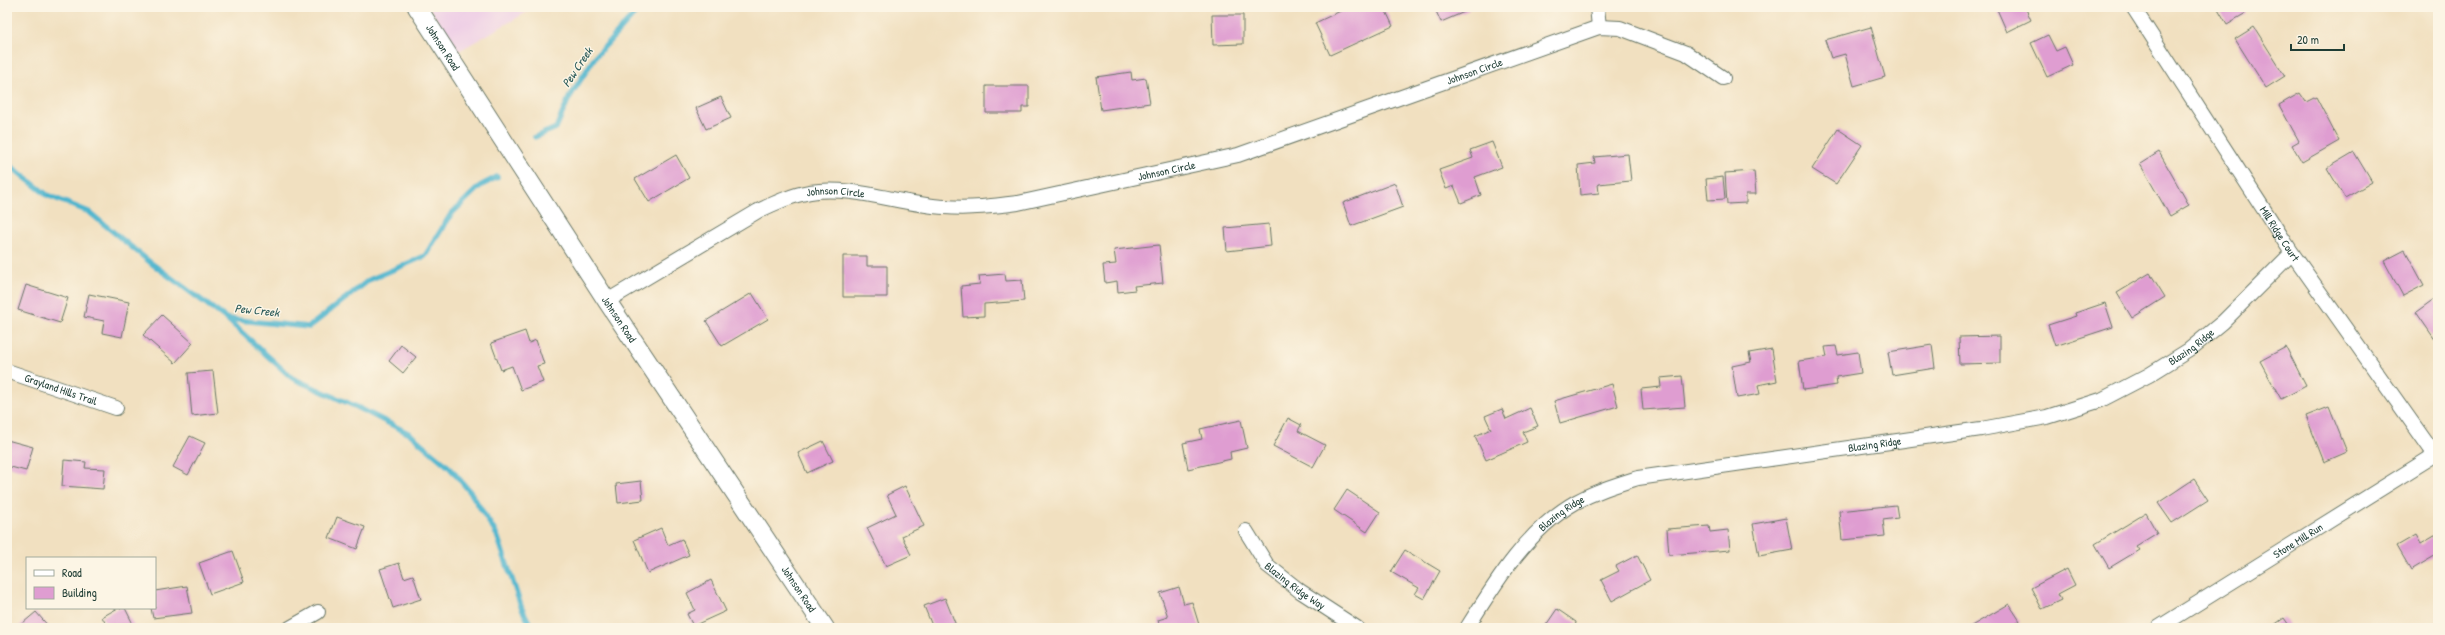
<svg xmlns="http://www.w3.org/2000/svg" width="2445" height="635" viewBox="0 0 2445 635" font-family="'Patrick Hand',sans-serif">
  <style>
    .built { fill: #efd0e6 }
    .lines { fill: none; stroke-linecap: round; stroke-linejoin: round }
    .stream { stroke: #50b5ce; stroke-width: 5.5 }
    .building { fill: #df9dd1 }
    .minor-casing { stroke: #687665; stroke-width: 16 }
    .tertiary-casing { stroke: #687665; stroke-width: 20 }
    .minor { stroke: #fff; stroke-width: 14 }
    .tertiary { stroke: #fff; stroke-width: 18 }
    .labels { text-anchor: middle; dominant-baseline: central; stroke-width: 3; stroke-linejoin: round; paint-order: stroke }
    .street-label { font-size: 11px; fill: #1f3d34; stroke: #fcf5e5 }
    .water-label { font-size: 12px; font-style: italic; fill: #2b5b5a; stroke: #fcf5e5 }
  </style>
  <rect width="100%" height="100%" fill="#fcf5e5"/>
  <filter id="ink" filterUnits="userSpaceOnUse"><feTurbulence type="fractalNoise" baseFrequency=".025" numOctaves="2"/><feDisplacementMap in="SourceGraphic" scale="8" xChannelSelector="R" yChannelSelector="G"/><feConvolveMatrix kernelMatrix="1 2 1 2 8 2 1 2 1" color-interpolation-filters="sRGB"/></filter>
  <filter id="wash" filterUnits="userSpaceOnUse"><feTurbulence type="fractalNoise" baseFrequency=".012" numOctaves="4" result="noise"/><feDisplacementMap in="SourceGraphic" scale="16" xChannelSelector="R" yChannelSelector="G"/><feGaussianBlur stdDeviation="0.9" result="paint"/><feColorMatrix in="noise" values="0 0 0 0 0 0 0 0 0 0 0 0 0 0 0 0 0 1.4 0 .05"/><feComposite in="paint" operator="in"/></filter>
  <g filter="url(#wash)">
    <rect width="100%" height="100%" fill="#f1e0c0"/>
    <path class="built" d="M429,7h107l-79,45z"/>
    <g class="lines">
      <path class="stream" d="M535,137l21,-9 13,-30 26,-41 46,-50
        M7,163l40,32 42,17 62,51 76,56 65,59 65,29 53,27 40,34 21,25 26,42 25,74 10,19
        M228,319l81,8 60,-47 56,-24 26,-42 29,-28 17,-9"/>
    </g>
    <g id="blocks">
      <path class="building" d="M1349,7h35l9,19 -63,29 -15,-32z
        M1434,7h33l2,3 -28,12z
        M1996,7h29l6,13 -24,12z
        M2217,7h25l4,6 -19,11z
        M1212,15h31v29l-30,1z
        M1871,27l14,50 -31,9 -9,-32 -14,4 -6,-18z
        M2254,27l31,49 -19,12 -31,-49z
        M2048,35l8,16 9,-4 8,18 -26,12 -16,-34z
        M1131,72l1,8 14,-2 4,25 -49,7 -5,-33z
        M986,86h43v21h-7v6h-36z
        M2300,93l6,9 10,-5 23,44 -37,21 -10,-17 7,-4 -20,-36z
        M721,97l10,21 -25,11 -10,-21z
        M1838,129l24,16 -26,39 -24,-15z
        M1492,142l10,25 -27,10 6,18 -20,8 -7,-17 -8,3 -7,-19 34,-12 -3,-8z
        M2159,152l30,53 -19,11 -30,-52z
        M2354,152l18,30 -27,16 -18,-30z
        M1628,154l3,27 -33,3 1,9 -19,2 -2,-30 17,-2 -1,-6z
        M676,155l13,23 -40,24 -14,-23z
        M1754,171l2,23h-10v9l-19,1 -2,-31z
        M1723,177l2,22 -17,1 -2,-21z
        M1395,183l8,24 -52,19 -8,-23z
        M1269,224l2,22 -44,5 -2,-23z
        M1159,245l4,38 -29,3 1,4 -17,2 -1,-11 -12,2 -2,-18 13,-1 -2,-14z
        M2405,250l19,35 -21,11 -19,-35z
        M843,256h24v10h20v31h-44z
        M2150,273l15,24 -33,21 -15,-25z
        M1005,274l1,7 16,-1 2,21 -40,3v12l-21,1 -2,-31 19,-2 -1,-8z
        M26,285l42,13 -8,25 -42,-13z
        M752,293l16,26 -46,27 -16,-25z
        M89,294l40,8 -7,35 -20,-4 2,-12 -20,-4z
        M2434,299l4,5v40l-22,-32z
        M2105,303l8,24 -58,19 -7,-21 28,-9 -1,-3z
        M162,315l31,28 -18,20 -32,-28z
        M525,331l4,12 7,-3 8,24 -7,2 6,16 -22,8 -9,-24 -11,4 -10,-27z
        M2000,336v27l-40,1 -1,-27z
        M401,345l15,12 -13,16 -14,-12z
        M1932,345l3,23 -43,7 -4,-23z
        M1836,346l2,9 20,-3 3,21 -25,4 1,8 -34,5 -4,-29 28,-4 -2,-10z
        M2286,347l20,39 -25,13 -21,-38z
        M1772,349l5,32 -19,4 2,9 -23,4 -5,-32 19,-4 -2,-9z
        M213,371l5,42 -26,3 -4,-43z
        M1682,376l3,31 -42,3 -2,-21 20,-2 -1,-9z
        M1612,384l6,22 -58,17 -6,-22z
        M2329,407l18,45 -23,10 -18,-46z
        M1530,408l8,18 -15,6 4,10 -41,18 -11,-24 16,-7 -6,-13 17,-7 4,10z
        M1288,418l13,7 -3,6 27,14 -12,22 -40,-21z
        M1241,420l6,28 -17,4 1,7 -43,10 -5,-26 19,-4 -2,-10z
        M190,436l15,7 -17,32 -15,-8z
        M7,440l26,7 -7,24 -19,-5z
        M823,441l10,20 -26,12 -9,-20z
        M64,460l22,2 -1,6 20,1 -2,20 -41,-3z
        M2194,479l14,21 -36,23 -14,-20z
        M641,481l2,19 -25,3 -2,-19z
        M905,486l19,40 -22,10 9,19 -25,11 -19,-38 29,-14 -9,-19z
        M1347,490l33,22 -13,20 -33,-22z
        M1896,505l2,13 -15,2 2,16 -43,4 -3,-29z
        M2146,513l11,20 -21,13 3,4 -30,18 -14,-24z
        M337,517l28,10 -8,22 -28,-11z
        M1786,518l6,32 -33,6 -6,-32z
        M1709,526l1,6 18,-2 2,20 -61,5 -2,-26z
        M661,528l7,17 14,-6 7,16 -41,18 -14,-33z
        M2438,534v20l-27,16 -14,-24 19,-11 5,9z
        M1405,550l35,21 -16,28 -9,-5 4,-6 -28,-16z
        M233,551l11,31 -34,12 -11,-31z
        M1637,555l13,25 -38,21 -11,-21 18,-9 -3,-5z
        M399,563l5,15 9,-3 8,24 -28,9 -13,-39z
        M2067,569l8,16 -17,9 3,6 -19,9 -11,-21z
        M711,580l15,31 -33,15 -6,-12 8,-4 -8,-17z
        M187,586l5,27 -39,5 -2,-10h4v-17z
        M1179,587l5,17 8,-2 8,26h-40l-2,-8 10,-3 -8,-24z
        M945,598l12,30h-24l-9,-22z
        M2009,604l11,17 -11,7h-41z
        M118,608h7l10,20h-27l-6,-11z
        M1557,609l19,13 -1,6h-31z
        M36,612l14,16h-33z
        M2284,618l7,10h-21z"/>
    </g>
  </g>
  <g filter="url(#ink)">
    <use href="#blocks" fill-opacity="0" stroke="#687665" stroke-width="1"/>
    <g class="lines">
      <defs>
        <g id="minor">
          <path d="M1597,7l2,20"/>
          <path id="s1" d="M2133,7l159,246 143,202"/>
          <path id="s2" d="M607,301l151,-90c17,-8 34,-16 52,-19 44,-7 91,13 135,15 25,2 49,-1 73,-4l220,-48 361,-128 21,1 66,25 37,25"/>
          <path id="s3" d="M7,371l109,37"/>
          <path id="s4" d="M1246,531l21,34 33,26 57,37"/>
          <path d="M290,628l28,-16"/>
          <path id="s5" d="M1467,628c28,-45 61,-99 109,-126 20,-11 40,-17 62,-24l343,-49 66,-12 54,-17 48,-25 40,-25 34,-28 69,-69"/>
          <path id="s6" d="M2158,628l280,-175"/>
        </g>
        <g id="tertiary">
          <path id="s7" d="M417,7l190,294 218,327"/>
        </g>
      </defs>
      <use href="#minor" class="minor-casing"/>
      <use href="#tertiary" class="tertiary-casing"/>
      <use href="#minor" class="minor"/>
      <use href="#tertiary" class="tertiary"/>
    </g>
  </g>
  <g class="labels">
    <g class="street-label">
      <text stroke="none"><textPath href="#s7" startOffset="48">Johnson Road</textPath></text>
      <text stroke="none"><textPath href="#s2" startOffset="917">Johnson Circle</textPath></text>
      <text stroke="none"><textPath href="#s2" startOffset="593">Johnson Circle</textPath></text>
      <text stroke="none"><textPath href="#s2" startOffset="257">Johnson Circle</textPath></text>
      <text stroke="none"><textPath href="#s1" startOffset="270">Mill Ridge Court</textPath></text>
      <text stroke="none"><textPath href="#s7" startOffset="372">Johnson Road</textPath></text>
      <text stroke="none"><textPath href="#s5" startOffset="810">Blazing Ridge</textPath></text>
      <text stroke="none"><textPath href="#s3" startOffset="57">Grayland Hills Trail</textPath></text>
      <text stroke="none"><textPath href="#s5" startOffset="474">Blazing Ridge</textPath></text>
      <text stroke="none"><textPath href="#s5" startOffset="150">Blazing Ridge</textPath></text>
      <text stroke="none"><textPath href="#s6" startOffset="165">Stone Mill Run</textPath></text>
      <text stroke="none"><textPath href="#s4" startOffset="75">Blazing Ridge Way</textPath></text>
      <text stroke="none"><textPath href="#s7" startOffset="696">Johnson Road</textPath></text>
    </g>
    <g class="water-label">
      <text transform="translate(577 67) rotate(-56)">Pew Creek</text>
      <text transform="translate(257 310) rotate(6)">Pew Creek</text>
    </g>
  </g>
  <rect width="2445" height="635" fill="none" stroke="#fcf5e5" stroke-width="24"/>
  <rect x="26" y="557" width="130" height="52" fill="#fcf5e5" stroke="#a4ab9e"/>
  <rect x="34" y="570" width="20" height="6" fill="#ffffff" stroke="#a4ab9e"/>
  <text x="62" y="577" font-size="12" fill="#1f3d34">Road</text>
  <rect x="34" y="587" width="20" height="12" fill="#df9dd1" stroke="#a4ab9e"/>
  <text x="62" y="597" font-size="12" fill="#1f3d34">Building</text>
  <path d="M2291 44v6h53v-6" fill="none" stroke="#1f3d34" stroke-width="2"/>
  <text x="2297" y="44" font-size="12" fill="#1f3d34" stroke="#fcf5e5" stroke-width="3" paint-order="stroke">20 m</text>
</svg>
